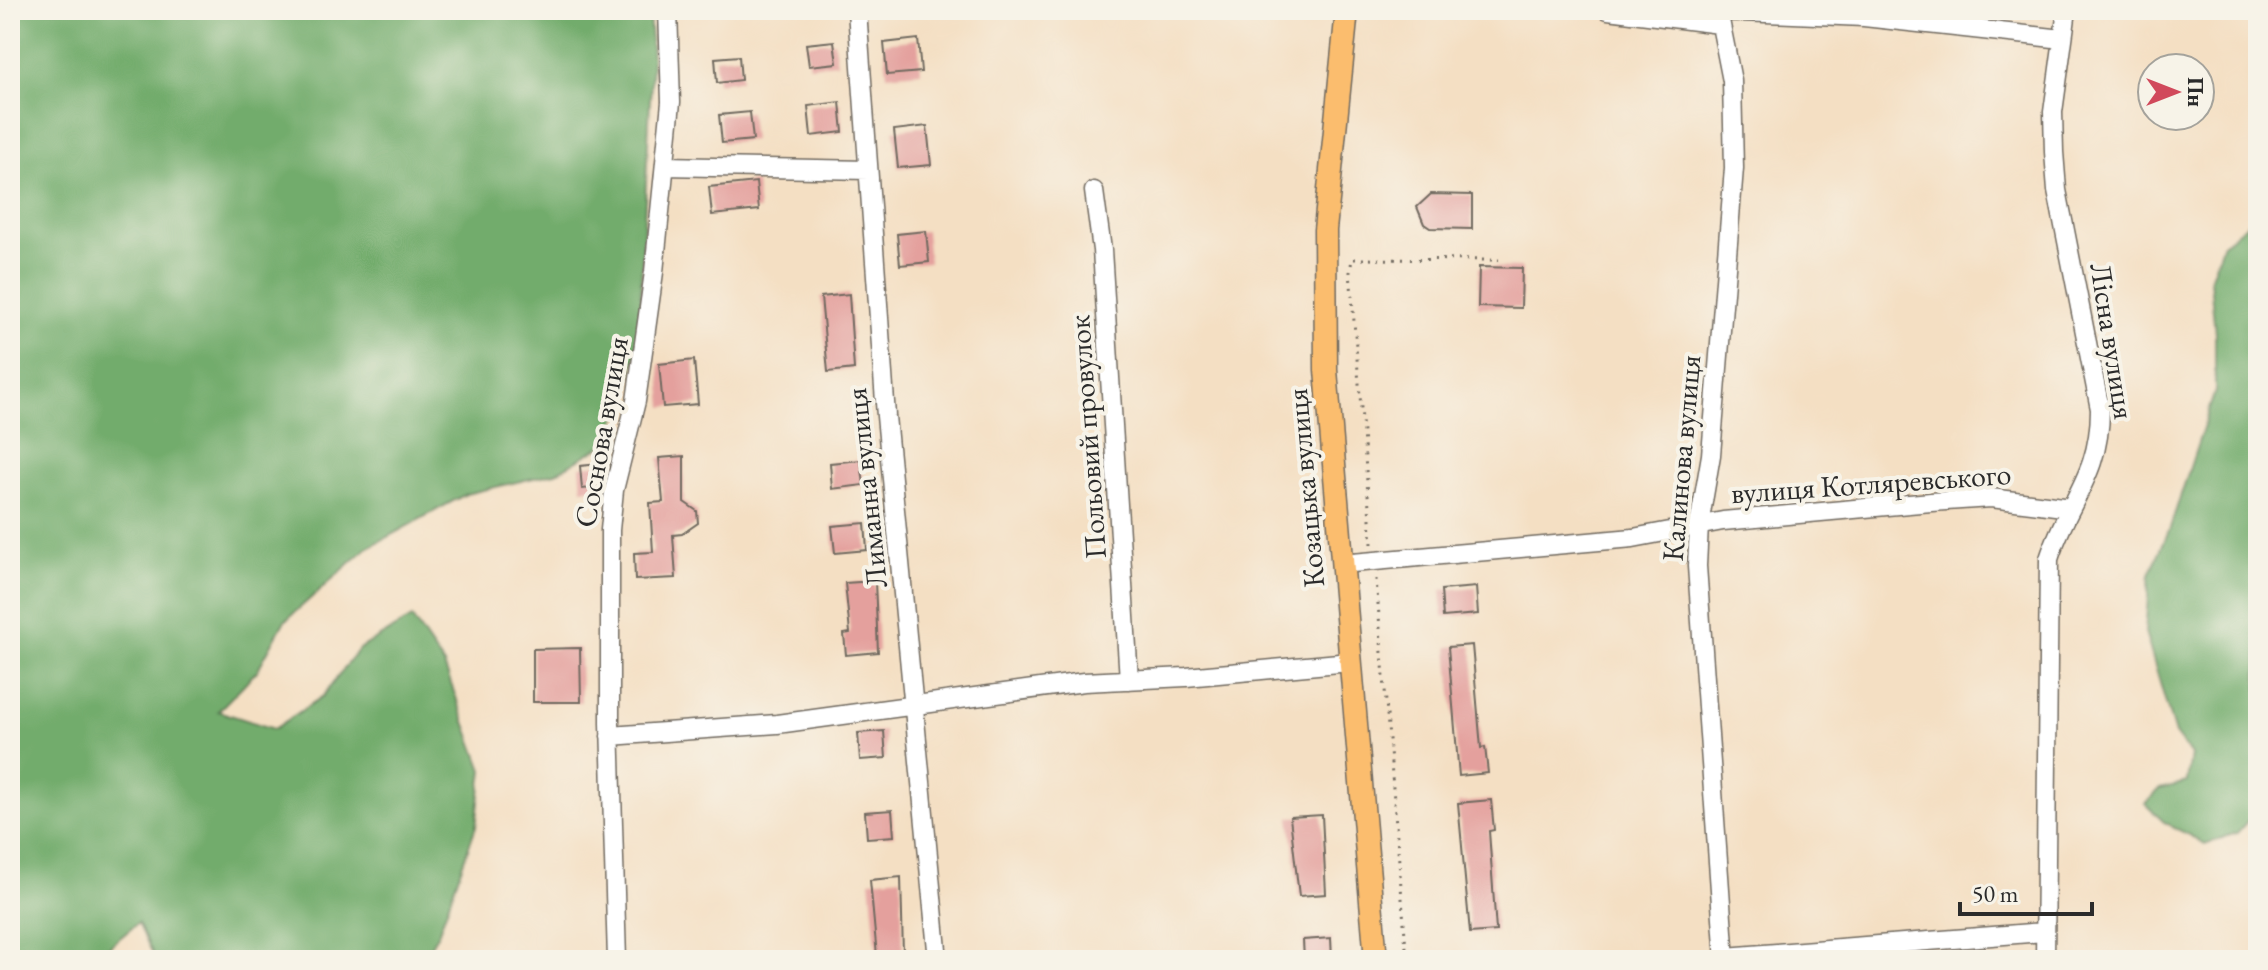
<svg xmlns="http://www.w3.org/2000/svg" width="2268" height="970" viewBox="0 0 2268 970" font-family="'EB Garamond',serif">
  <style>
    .forest { fill: #72ac6c; stroke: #4e6c4c; stroke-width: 2 }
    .building { fill: #e4a09d }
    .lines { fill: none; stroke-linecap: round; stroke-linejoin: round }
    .minor-casing { stroke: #716a60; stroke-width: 21 }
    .major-casing { stroke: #716a60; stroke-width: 25 }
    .path { stroke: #716a60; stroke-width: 3; stroke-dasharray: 2 6; stroke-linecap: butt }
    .minor { stroke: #fff; stroke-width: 18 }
    .major { stroke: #fbbd6e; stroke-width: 22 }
    .labels { text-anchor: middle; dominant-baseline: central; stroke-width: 8; stroke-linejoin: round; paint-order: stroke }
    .street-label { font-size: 30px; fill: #2b2b2b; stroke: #f7f3e8 }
  </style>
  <rect width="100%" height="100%" fill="#f7f3e8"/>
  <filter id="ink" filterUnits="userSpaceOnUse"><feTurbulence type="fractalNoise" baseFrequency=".0125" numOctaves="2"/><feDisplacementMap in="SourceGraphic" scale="16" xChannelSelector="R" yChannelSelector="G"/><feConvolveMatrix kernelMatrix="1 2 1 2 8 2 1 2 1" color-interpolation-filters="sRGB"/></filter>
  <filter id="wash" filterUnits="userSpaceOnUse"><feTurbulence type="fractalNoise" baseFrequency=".006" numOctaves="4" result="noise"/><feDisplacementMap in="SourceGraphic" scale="32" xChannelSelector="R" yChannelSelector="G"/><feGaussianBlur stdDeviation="1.8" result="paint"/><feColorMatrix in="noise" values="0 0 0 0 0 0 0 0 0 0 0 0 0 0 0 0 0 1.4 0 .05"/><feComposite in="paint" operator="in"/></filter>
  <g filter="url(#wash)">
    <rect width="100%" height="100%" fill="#f4dfc3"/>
    <path class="forest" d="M10,10h639l3,51 -14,284 -12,54 -23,46 -48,28 -89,21 -99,54 -83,74 -27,49 -39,40 56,18 49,-33 36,-47 53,-31 32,47 39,105 -7,56 -37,105 -16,29h-267l-18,-37 -45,37h-83z
      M2258,209v600l-21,24 -32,11 -41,-22 -19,-18 15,-15 27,-7 4,-27 -16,-21 -30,-102 5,-58 20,-46 45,-137v-57l-5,-55 13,-36 22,-17z"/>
    <g id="blocks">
      <path class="building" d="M918,39l3,33 -34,3 -3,-32z
        M834,41l3,22 -28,3 -3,-22z
        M739,56l2,24 -24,3 -2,-25z
        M840,102l3,30 -32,4 -3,-30z
        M750,112l3,28 -31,3 -3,-28z
        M927,126l4,39 -33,3 -4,-38z
        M756,182l3,28 -47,5 -3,-28z
        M1431,194l41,1v34l-42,-1 -6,-4 -7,-17z
        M926,231l3,31 -29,3 -3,-31z
        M1479,267l43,1 -1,40 -43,-1z
        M849,294l5,75 -26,3 -7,-75z
        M694,360l4,44 -35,3 -4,-43z
        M684,456v46l13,9 1,12 -16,11 -9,1 3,43 -41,2 -1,-27 19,-1 -3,-49 13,-1 -4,-44z
        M861,460l3,25 -32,4 -2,-26z
        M599,464l2,23 -19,2 -2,-23z
        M865,523l2,27 -32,3 -3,-27z
        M875,581l3,71 -32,3 -2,-21 6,-1 -5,-50z
        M1476,587l2,27 -35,3 -2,-27z
        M1472,645l9,103 4,-1 3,26 -29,3 -11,-129z
        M580,648l1,54h-48v-53z
        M884,731l2,27 -26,2 -2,-27z
        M1491,800l3,30 -5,1 7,100 -26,2 -12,-130z
        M892,810l2,26 -27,2 -2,-26z
        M1322,815l4,79 -27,2 -9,-79z
        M901,877l2,77 -26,2 -7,-76z
        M1331,938l1,22h-28l-1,-20z"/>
    </g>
  </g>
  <g filter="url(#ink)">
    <use href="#blocks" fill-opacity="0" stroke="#716a60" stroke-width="2"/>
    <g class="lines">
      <defs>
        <path id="minor" d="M857,10l29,406 52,544
          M1608,10l112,14
          M1718,10l14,71 2,87 -23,287 -12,70 -2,41 28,394
          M1718,11l146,6 199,22
          M665,166l203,4
          M1094,191l8,59 27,430
          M1341,564l292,-26 90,-17 208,-19 60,-4 80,10
          M610,736l167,-12 307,-42 102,-5 164,-15
          M1725,957l319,-25
          M617,960l-7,-237v-193l4,-40 22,-89 18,-129 17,-170 -3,-92
          M2045,960l4,-401c19,-60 51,-82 51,-150l-43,-219 -3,-38 -1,-40 14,-102"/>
        <path id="major" d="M1347,10l-22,220 1,140 50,590"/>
      </defs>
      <use href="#minor" class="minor-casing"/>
      <use href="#major" class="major-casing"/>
      <path class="path" d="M1372,544l-22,-272 2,-13 147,1
        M1376,579l31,381"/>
      <use href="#minor" class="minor"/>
      <use href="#major" class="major"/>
    </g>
  </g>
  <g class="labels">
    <g class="street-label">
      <text transform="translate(2113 341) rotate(81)">Лісна вулиця</text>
      <text transform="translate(601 432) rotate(-80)">Соснова вулиця</text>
      <text transform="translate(1087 437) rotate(-94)">Польовий провулок</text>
      <text transform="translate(1681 458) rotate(-85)">Калинова вулиця</text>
      <text transform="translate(1871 483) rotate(-4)">вулиця Котляревського</text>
      <text transform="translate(866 488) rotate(-96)">Лиманна вулиця</text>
      <text transform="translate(1305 488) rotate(-95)">Козацька вулиця</text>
    </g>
  </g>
  <rect width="2268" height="970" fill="none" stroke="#f7f3e8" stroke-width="40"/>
  <g transform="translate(2176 92) rotate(90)"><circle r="38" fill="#f7f3e8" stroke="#a5a39c" stroke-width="2"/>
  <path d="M0-6L14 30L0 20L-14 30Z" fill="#d1495b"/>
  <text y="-12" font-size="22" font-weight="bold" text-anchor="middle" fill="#2b2b2b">Пн</text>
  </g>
  <path d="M1960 902v12h132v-12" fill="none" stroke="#2b2b2b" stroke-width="4"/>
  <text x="1972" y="902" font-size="24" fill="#2b2b2b" stroke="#f7f3e8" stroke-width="6" paint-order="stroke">50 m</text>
</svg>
